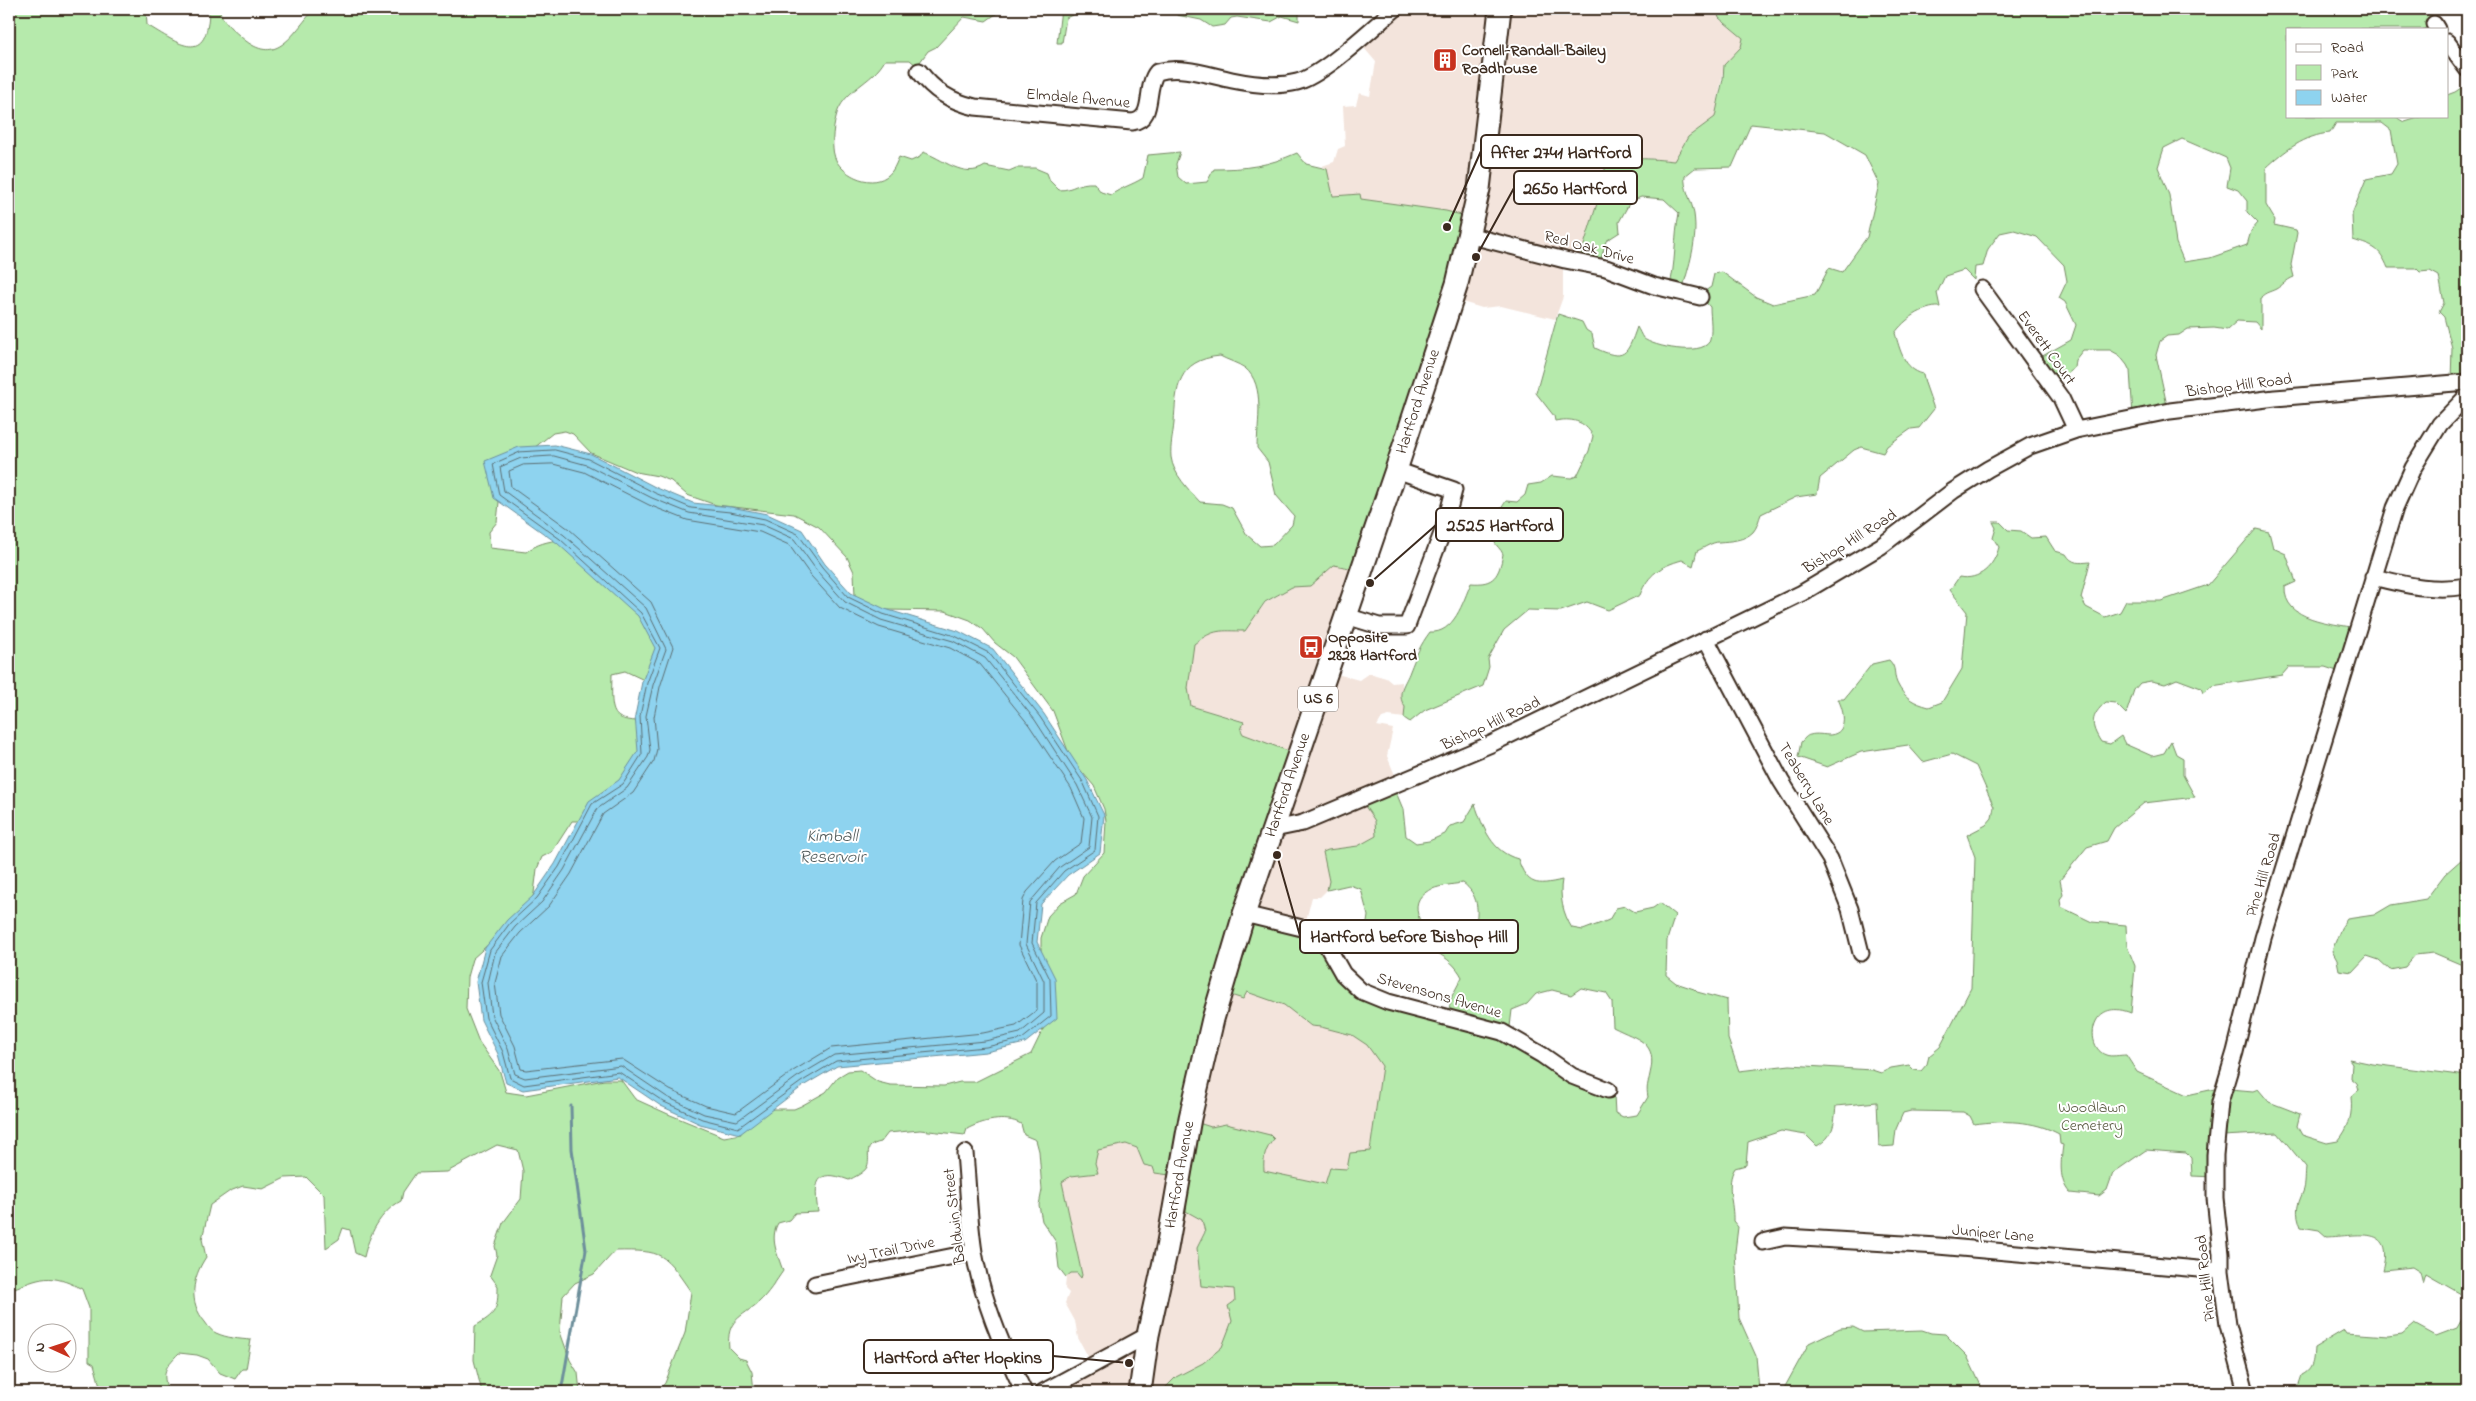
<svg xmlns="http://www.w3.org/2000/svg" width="2476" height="1401" viewBox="0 0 2476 1401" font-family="'Indie Flower',sans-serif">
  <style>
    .built { fill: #f3e4dc }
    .green { fill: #b6eaac; stroke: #788a65; fill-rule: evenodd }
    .water { fill: #8ed3ef; stroke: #6d8f9b }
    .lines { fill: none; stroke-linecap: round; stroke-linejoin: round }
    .shore { stroke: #5c6e72; stroke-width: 1 }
    .stream { stroke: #6d8f9b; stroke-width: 3 }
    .minor-casing { stroke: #3b2a1e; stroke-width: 19 }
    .highway-casing { stroke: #3b2a1e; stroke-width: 25 }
    .minor { stroke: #fff; stroke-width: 15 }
    .highway { stroke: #fff; stroke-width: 21 }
    .labels { text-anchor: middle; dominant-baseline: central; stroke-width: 4; stroke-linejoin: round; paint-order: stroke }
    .shield { fill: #fff; stroke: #766a62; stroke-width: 1 }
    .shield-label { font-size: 15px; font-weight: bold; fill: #3b2a1e }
    .poi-label { font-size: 16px; font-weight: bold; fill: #3b2a1e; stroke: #fff; text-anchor: start }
    .street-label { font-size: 16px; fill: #3b2a1e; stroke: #fff }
    .park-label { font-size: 16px; fill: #5a5a42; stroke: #fff }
    .water-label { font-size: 18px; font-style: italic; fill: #545d5d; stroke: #fff }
    .leader { fill: none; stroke: #3b2a1e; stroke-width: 2 }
    .callout-dot { fill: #3b2a1e; stroke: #fff; stroke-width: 2 }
    .callout { fill: #fff; stroke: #3b2a1e; stroke-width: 2 }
    .callout-label { font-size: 18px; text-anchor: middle; font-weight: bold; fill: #3b2a1e }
  </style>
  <rect width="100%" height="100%" fill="#fff"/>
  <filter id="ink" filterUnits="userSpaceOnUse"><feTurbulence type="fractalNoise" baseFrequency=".02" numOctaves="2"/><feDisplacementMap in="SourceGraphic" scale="10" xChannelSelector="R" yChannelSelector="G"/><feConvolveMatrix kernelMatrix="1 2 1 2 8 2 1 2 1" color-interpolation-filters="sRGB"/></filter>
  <g filter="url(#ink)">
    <path class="built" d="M1398,9h318l3,10 24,19 -2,9 -17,18 -9,52 -27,20 -14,24 -28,-3 -32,4 -8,5 -1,10 -26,84h-16v36l-8,22 -54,-13 -19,2 -30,-9 -6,-88 -85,-12 -1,-5 -27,2 -6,-27 -5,-3 12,-4 4,-13 7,-3 -2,-40 13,-1 3,-12 11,3 6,-34 -18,-21z
      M1334,565l26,5 -34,101 33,9 10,-7 17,5 6,5 10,-1v20l3,5 -1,11 -15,-2 -7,2 -5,8 16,3 -6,27 10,24 -22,41 1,15 -18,10 -30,4 -5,2 6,29 -2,9 -7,7h-8l-8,31 -58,-15 50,-159 -53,-20 -2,-4 2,-9 -52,-15 -3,-18 6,-44 20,-13h30l21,-28 27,-16 18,-1z
      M1221,991l39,4 24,10 27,21 10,1 31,8 15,10 15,21 -12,85 -45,33 -61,-13 -1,-11 4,-13 7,-7 -48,-16 -15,3 -22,-7z
      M1126,1144l11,4 7,17 34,11 6,34 18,10 3,11 -8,17 37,41 1,12 -7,5 5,15 -10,26 -20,16 -27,14 -15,15h-106l36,-30 -13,-24 -3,-17 -10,-18 4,-10 -4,-4 1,-12 5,-4 11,2 -20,-93 9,-6 27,-3 -3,-10 2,-13z"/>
    <path class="green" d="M9,9h137l1,16c32,19 61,42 62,-16h10c4,13 11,18 21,27 33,30 48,5 70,-22l1,-5h692l-17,12 -22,-4 -28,30 -8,4 -11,15 -7,-6h-25c-12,23 -43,30 -49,57 -3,12 -6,34 1,45 11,17 41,28 55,9 3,-4 5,-10 7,-14l12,4 9,-4 3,-5c19,6 41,28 62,14l24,5 7,-3h19l12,5 3,8 9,9c15,0 18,-8 35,-7l7,9 10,3c11,-8 21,-10 32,-17l5,-23 32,-3 -4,12 2,13 8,7 21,-2 7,-13c33,0 53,-3 83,-16l9,11 21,5 6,27 27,-2 1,5 85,12 27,7 -113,352 -26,-5 -24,21 -18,1 -27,15 -20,29c-25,0 -30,-3 -51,13l-6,44 3,18 53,16 -3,8 2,4 53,20 -50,154 58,20 56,62 87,27 5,-21 10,-19c-11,-21 -37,-35 -61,-27 -6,-15 -20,-23 -35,-21l2,-13 -7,-27 -12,-4 -22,5 2,-9 -6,-29 5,-2 30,-4 18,-10 -1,-15 -14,-21 32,-15 10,24 3,27 10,7 13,-2 16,-7 5,-8 14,-4 11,-18c8,24 17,48 43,55 9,27 19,27 44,21 -3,16 1,34 10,48l11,2 26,-10 7,-12 9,-2 10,6 18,-4 7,-5 15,12 -8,25 -1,35 10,8 18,6 3,3 30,8 1,39 11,32 51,-6 82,5 9,3 10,-5 18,-3 5,5 7,1 6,-7 2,-8 11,-9 31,-59 4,-131 -8,-22 19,-10 6,-7 2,-11 -18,-41 -24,-12 -29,8 -15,-17 -47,7 -34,15 -29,-10 3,-15c2,-2 6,-7 9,-7 6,-2 14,0 20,0 19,-2 14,-24 8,-36h6l28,-35 17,-4c8,8 4,14 8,23 7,15 17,20 32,24l13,-5 20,-33 5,-57 -17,-22 9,-13c21,4 35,-11 40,-30l-6,-9 3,-10 -3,-6h7l8,8 13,1 10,7 15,-1 9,14 11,3c6,10 13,9 24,8l-9,36 5,9 19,10 15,-5 6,-11h35l47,-16 48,-56 13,3 4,16 13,6 10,28 -11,5c-2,34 48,36 71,41l-13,45 -18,-6h-36l-7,8 -70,11 -9,7 -2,-5 -24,-9 -12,5 -14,-3 -11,2 -6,7 -8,24 -11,-11 -9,-1c-16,14 -16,23 -5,40l9,2 11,-8 4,8 27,12 12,-3 7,-12 5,13 7,4v17l12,22 -51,6 -30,25 -7,13 -20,6 -27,33 3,15 -3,4 1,8 31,15 34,3 1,21 8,20 -4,47c-42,-17 -47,35 -25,42 5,2 14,0 20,0l11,17 50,23 32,-7 34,3 5,-2 11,13 31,12 -3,12 5,9 25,8 11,-2c11,-13 15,-27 13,-44l8,-7 -2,-7 -6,-5 1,-15 -3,-4 24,5 94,12v316h-174l4,-2 5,-15c12,-6 11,-16 12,-27l30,-18 2,3 42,3 14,-2 12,-10 22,12 21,-8 9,-16 -5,-18 -35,-20 -3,10 -3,-12 -8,-5 -29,3c13,-46 -26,-34 -56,-33l-8,-7 -18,-3c-6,-16 -4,-21 2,-35 3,-7 2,-17 3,-25l-28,-34 -55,3 -9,41 -22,-1 -1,-18 -5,-5 -40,-3 -33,23 -6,17 -8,6 -29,-3c-12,-13 -9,-32 -7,-48l-3,-1 -1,-10c-26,-14 -55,-14 -85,-10l-4,-8 -7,-4 -52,-1 -8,2 -7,16 -2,17 -15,1 -2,-45 -41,4c-2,19 -2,30 -19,40l-11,-11 -25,-4 -33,11 -2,23 -11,3c-10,16 -1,36 -2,53l5,6 -3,25 4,66 17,38 3,33 23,3 27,-49 31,-15 13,-1 10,5 59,-2 9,3 14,1 22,22 17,36h-823l15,-15 27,-14 19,-16 10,-26 -4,-15 7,-5 -1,-12 -33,-3 -4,-38 8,-16 -3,-12 -18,-10 -7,-34 -22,-3 -2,-6 -9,-2 -7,-17 -11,-4 -28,6 -3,13 3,10 -27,3 -9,6 20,93 -1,3 -4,-5h-6l-5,4 -7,-9 -3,-26 -14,-21 -3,-16 3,-15 -3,-39 -3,-11 -12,-5 -3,-11c-16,-9 -39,-3 -54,5l-2,6 -45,-5 -32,3 -7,9c-20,4 -9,13 -14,25 -3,6 -13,10 -18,13 -35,-13 -35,4 -31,32l-23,1 -6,7 -11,3c-9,16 0,32 5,48 -7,10 -15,23 -24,31 -18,16 -33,17 -30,46l10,10 7,2 6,12 2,20h-97l8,-9 20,-50 6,-41c-27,-39 -27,-42 -76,-41l-21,23 -19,9 -12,13 -3,36 10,28 8,13 2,19h-98l-8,-32 1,-34c21,-12 23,-16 23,-40l-8,-11 7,-20 -2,-9 8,-23 18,-24 2,-28 -5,-21 -21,-5 -50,27 -31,1 -13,19 -2,9c-21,11 -32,34 -37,56l-9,-4 -5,-23 -7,-2 -4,11 -13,9 -2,-53 -18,-18 -21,1 -22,11 -20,-3 -13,5 -20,14 -8,34 4,18c-14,21 -18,45 -1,65 3,4 6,9 11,11 11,5 23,6 35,7l-5,29h-4l-7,10 -15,-6 -12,-14 -11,-4 -18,-2c-15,15 -17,19 -11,39h-71l3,-6 -6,-22 -5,-3v-53l-7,-19c-33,-17 -40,-11 -73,1zM1220,356c7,4 18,7 25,12 21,17 12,56 12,80l11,14 8,33 18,21 -2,9 -19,20 -13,1 -13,-11 -15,-27 -10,-4 -22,-2c-11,-12 -27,-28 -29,-45 -1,-11 2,-23 3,-34 2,-35 3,-63 46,-67zM565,431l8,3 18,19 45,19 22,4 13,5 16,14 29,10 78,9 25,13 28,30 7,15 1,25 10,7 23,6 57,1 25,9 13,9 12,14 18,14 40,54 18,48 23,27 10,23 2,12 -2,32 -21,23 -7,18 -16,9 -12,13 -7,22v13l10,62 -20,41 -56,28h-15l-16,4 -54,-1 -12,-3 -18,-12 -12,1 -10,6 -12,15 -25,14 -7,3h-34l-21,16 2,9 -17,3 -56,-23 -33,-15 -14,-19h-17l-78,15 -20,-3 -6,-20 -21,-30 -13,-33 1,-32 5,-18 58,-52 4,-14 3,-24 5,-12 10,-5 20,-31h14l69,-82 2,-18c-47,1 -46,-2 -45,-47l13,-3 19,9 23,-59 -69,-81c-25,0 -51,-4 -72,12l-36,-4 -1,-16 8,-10 5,-49 51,-40zM1463,883c15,11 17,29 11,45l-29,14 -10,1c-9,-6 -11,-12 -15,-22 -13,-32 19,-35 43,-38zM1581,988l25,5 6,9 1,25c25,13 45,14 37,47 -2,10 -4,13 -2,23l-11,18 -14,2 -8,-4 -1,-18 -6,-5 -99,-55 3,-25 15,-6 9,-10 16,-4 19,5zM1221,992l22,7 4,-7 37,13 27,21 10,1 31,8 15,10 15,21 -12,85 -20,2 -3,16 -17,-1 -5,16 -61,-13c-1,-13 1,-22 10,-32l-4,-4 -44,-11 -15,3 -22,-7z
      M1061,9h32l-13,2 -14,7 -4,25h-5z
      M1171,9h128v12l-17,-5 -11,6 -34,-5 -6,1 -6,7 -13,2 -11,-7 -24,-5z
      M1716,9h715l1,14 3,6h-148v87h108l10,6 19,-6h23v-21l8,-3 12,-8v297l-16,-1 1,-32 -8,-31 -5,-5 5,-9 -5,-27 -9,-5 -10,1 -4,-4h-28c-9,-21 -14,-21 -35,-28l-1,-26 14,-35 25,-5 6,-10 -6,-34 -9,-7h-46l-6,10c-25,2 -46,18 -64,35v37l9,15 -1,5 22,5 1,3 -6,32 3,12c-8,3 -11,8 -18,12 -6,3 -10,3 -15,8v32l-6,-7 -18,-1 -10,9 -13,-2 -26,1 -9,6 -12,1 -7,5 -4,14 12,55 -35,6 -3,-45 -3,-6 -8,-10 -9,-5h-27l-8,10 -1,8 -21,16 -14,-26 32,-18 5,-15 -11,-23 -6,-4 8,-17 -3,-16 -27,-28 -23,-7 -14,3 -12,16 -5,17 -8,1 -1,13 -10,-10 -19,6 -8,17 3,14c-17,-1 -36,13 -45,26 5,17 9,36 28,41l2,9 9,26 -15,19 -8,1 -24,17 -4,7 -22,-6 -7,3 -34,28 -3,16 -21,3 -35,17c-2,5 -4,14 -8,18 -9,9 -23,9 -34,10 -7,0 -15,6 -22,9l-4,15 -11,-6c-21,6 -34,14 -42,35l-32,15 -21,-8 -26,9 -33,-1 -24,20 -16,29 1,8 -6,19 -58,24 -15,12 -6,-4 1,-11c-10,-14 1,-24 5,-36 6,-15 10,-26 20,-39 24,2 33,-30 41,-49 23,2 28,-7 32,-29 -2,-5 -7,-8 -9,-13 -6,-13 5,-29 12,-40l11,1 8,-7 3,-10 13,-2 11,-7 19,2 6,-2 12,-25 4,-15c-9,-16 -22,-18 -38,-15l-1,-5 -18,-23 22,-79 24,8 4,8 6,4 3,14c30,14 32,7 42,-21 2,3 4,8 6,11 10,9 58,18 66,4 4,-10 1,-25 1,-35l-11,-12 12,-8 3,-13 8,-2 34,25 17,7 42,-9 14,-27 13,4 25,-35 12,-53 -14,-29 -40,-23 -74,-8 -19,43 -37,1 -10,8c-2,11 7,25 9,38 4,27 -5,51 -12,77l-13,-2c7,-25 5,-51 10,-76l-15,-14 -23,-2 -11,5 -11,20 1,10 -14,9 -6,22 -21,-2 26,-83v-11c20,-12 47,-8 69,-6l14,-24 27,-20 8,-38 1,-14 17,-18 2,-9 -24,-20zM2182,139l44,19 4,10 -3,18 11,4 9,11v11l11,11 -7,8 -4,14 -37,13 -26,4 -8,-19 -7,-48 -11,-28 6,-19z
      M2467,848v119l-33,-14 -19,2 -10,12 -15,3 -11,-10 -12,-4 -15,16 -13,-2 -2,-10 -5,-9 9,-23 6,-9 27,-4 17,-10 35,-6 19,-25 17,-15z"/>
    <path class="water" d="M555,445l36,9 66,34 36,15 38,4 36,7 35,16 23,34 26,29 34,16 73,22 35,18 51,65 43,66 17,35 -4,38 -32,22 -27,29 -4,38 18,36 2,40 -32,25 -39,9 -149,14 -34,20 -63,48 -40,-10 -39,-18 -43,-29 -95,13 -17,-7 -8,-29 -17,-34 -5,-38 9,-34 22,-28 26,-24 22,-32 34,-63 30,-21 19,-29 -3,-35 7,-34 13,-34 -17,-32 -81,-73 -63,-45 -9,-37 34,-14z"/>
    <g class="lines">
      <path class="shore" d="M555,450l34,9 66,34 36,15 39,4 35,7 33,15 24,33 26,30 35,17 72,22 34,17 51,64 43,65 15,34 -3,34 -31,21 -28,32 -4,40 18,36 1,37 -29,23 -36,8 -150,14 -35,21 -63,46 -36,-9 -38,-17 -45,-30 -95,13 -14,-7 -7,-26 -17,-34 -5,-36 9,-32 20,-27 27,-25 22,-31 33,-63 31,-20 19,-30 -2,-38 7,-33 13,-35 -19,-35 -81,-74 -61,-44 -6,-31 27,-12z
        M554,456l33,9 65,33 37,15 74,12 31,14 23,32 28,31 36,18 72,21 32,17 50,62 42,65 15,32 -3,30 -29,20 -30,35 -4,42 18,37v32l-24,20 -35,8 -151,14 -37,22 -60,44 -33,-7 -37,-17 -46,-31 -96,12 -10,-4 -7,-25 -16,-33 -4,-33 7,-30 20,-26 27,-25 22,-32 33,-61 30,-21 21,-31 2,-7 -4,-34 7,-31 13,-36 -20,-41 -82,-73 -60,-44 -4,-24 21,-9z
        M553,464l31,8 65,33 38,15 73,12 29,13 22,31 29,32 39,19 71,21 30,16 49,61 42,63 13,30 -3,25 -26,18 -28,31 -4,8 -4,45 18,37v28l-21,16 -33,7 -152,15 -38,23 -57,42 -30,-7 -36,-16 -48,-31 -96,11 -5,-1 -6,-23 -16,-32 -4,-31 7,-27 18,-23 29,-27 22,-32 32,-60 30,-21 21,-32 3,-12 -3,-32 6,-30 13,-40 -22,-45 -82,-73 -58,-42 -2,-16 14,-6z"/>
      <path class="stream" d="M561,1392l25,-142 -14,-101 -1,-43"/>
      <defs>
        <path id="minor" d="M2434,24l3,5
          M2447,42l20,27
          M919,71c15,20 31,30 56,36l157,15c24,-3 12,-35 25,-50 25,-7 50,3 75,8 19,4 46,7 65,2 27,-7 75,-54 98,-73
          M1468,235l97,25 41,8 48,18 46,11
          M1982,289l79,109 15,32
          M2373,577c34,8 59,15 94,9
          M1346,616l33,10h28l37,-98 10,-38 -58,-20
          M1706,639l75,142 49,78 20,50 11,44
          M1274,829l29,-6 188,-79 311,-151 79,-47 72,-55 35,-22 42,-23 46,-16 94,-19 105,-13 192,-16
          M1244,914l58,14 24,16 17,30 18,17 27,11 114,30 40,23 30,21 36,14
          M965,1153c3,33 4,67 9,99 8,48 29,97 50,140
          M1763,1242l22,-5 153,9 283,25
          M815,1284l159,-32
          M1043,1392l105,-57
          M2246,1392l-18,-67 -7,-54v-17l-6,-56v-43l5,-53 15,-50 28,-114 132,-430 18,-40 27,-44 27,-28"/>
        <g id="highway">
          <path id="s1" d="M1140,1392l8,-57 19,-87 23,-130 23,-99 31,-105 152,-444 61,-186 22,-95 21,-180"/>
        </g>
      </defs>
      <use href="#minor" class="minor-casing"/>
      <use href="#highway" class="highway-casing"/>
      <use href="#minor" class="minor"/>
      <use href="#highway" class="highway"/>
    </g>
  </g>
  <defs>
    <symbol id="building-square" viewBox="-11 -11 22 22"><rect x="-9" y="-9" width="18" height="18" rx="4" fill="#c8321e" stroke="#fff"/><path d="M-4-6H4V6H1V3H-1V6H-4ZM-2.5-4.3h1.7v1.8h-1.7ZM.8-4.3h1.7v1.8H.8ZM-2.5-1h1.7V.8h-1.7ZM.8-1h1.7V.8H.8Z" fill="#fff"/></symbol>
    <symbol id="bus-square" viewBox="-11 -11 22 22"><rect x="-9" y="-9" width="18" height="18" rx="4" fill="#c8321e" stroke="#fff"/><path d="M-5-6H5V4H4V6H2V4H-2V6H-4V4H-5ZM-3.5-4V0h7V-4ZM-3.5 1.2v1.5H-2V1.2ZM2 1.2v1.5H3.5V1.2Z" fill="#fff"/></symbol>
  </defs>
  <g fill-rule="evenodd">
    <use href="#building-square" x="1431" y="46" width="28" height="28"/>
    <use href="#bus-square" x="1297" y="633" width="28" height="28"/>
  </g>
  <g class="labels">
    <rect class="shield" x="1298" y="686.5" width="40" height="25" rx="4"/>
    <g class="shield-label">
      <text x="1318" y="699">US 6</text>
    </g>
    <g class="poi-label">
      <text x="1462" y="51">Cornell-Randall-Bailey<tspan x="1462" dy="18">Roadhouse</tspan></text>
      <text x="1328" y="638">Opposite<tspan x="1328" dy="18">2828 Hartford</tspan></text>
    </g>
    <g class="street-label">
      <text transform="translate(1078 99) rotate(5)">Elmdale Avenue</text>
      <text transform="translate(1589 248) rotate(15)">Red Oak Drive</text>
      <text transform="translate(2046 348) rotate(54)">Everett Court</text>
      <text transform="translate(2239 386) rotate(-7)">Bishop Hill Road</text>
      <text stroke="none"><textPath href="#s1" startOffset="1031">Hartford Avenue</textPath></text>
      <text transform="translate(1850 542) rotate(-32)">Bishop Hill Road</text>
      <text transform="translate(1491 724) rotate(-25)">Bishop Hill Road</text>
      <text transform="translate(1806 784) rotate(59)">Teaberry Lane</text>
      <text stroke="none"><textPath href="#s1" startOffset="626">Hartford Avenue</textPath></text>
      <text transform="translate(2264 875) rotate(-73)">Pine Hill Road</text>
      <text transform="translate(1439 996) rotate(16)">Stevensons Avenue</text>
      <text stroke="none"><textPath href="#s1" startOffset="221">Hartford Avenue</textPath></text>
      <text transform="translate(955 1216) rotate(-97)">Baldwin Street</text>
      <text transform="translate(1993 1234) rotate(5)">Juniper Lane</text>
      <text transform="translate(891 1251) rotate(-11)">Ivy Trail Drive</text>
      <text transform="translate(2206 1278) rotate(-96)">Pine Hill Road</text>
    </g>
    <g class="park-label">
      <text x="2092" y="1108">Woodlawn<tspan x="2092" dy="18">Cemetery</tspan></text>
    </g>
    <g class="water-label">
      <text x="832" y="837">Kimball<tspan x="832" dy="21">Reservoir</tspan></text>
    </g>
  </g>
  <path class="leader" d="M1447 227L1481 151M1476 257L1514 188M1370 583L1436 525M1277 855L1300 936M1129 1363L1053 1356"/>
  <g class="callout-dot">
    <circle cx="1447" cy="227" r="5"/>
    <circle cx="1476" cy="257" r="5"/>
    <circle cx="1370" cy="583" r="5"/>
    <circle cx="1277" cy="855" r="5"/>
    <circle cx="1129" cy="1363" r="5"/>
  </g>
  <g class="callout">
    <rect x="1481" y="135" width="161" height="33" rx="5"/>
    <rect x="1514" y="171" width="123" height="33" rx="5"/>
    <rect x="1436" y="508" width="127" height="33" rx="5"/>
    <rect x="1300" y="920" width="218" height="33" rx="5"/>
    <rect x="864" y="1340" width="189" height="33" rx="5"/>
  </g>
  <g class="callout-label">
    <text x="1561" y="158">After 2741 Hartford</text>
    <text x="1575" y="194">2650 Hartford</text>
    <text x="1500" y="531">2525 Hartford</text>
    <text x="1409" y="942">Hartford before Bishop Hill</text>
    <text x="958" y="1363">Hartford after Hopkins</text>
  </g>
  <rect width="2476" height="1401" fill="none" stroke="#fff" stroke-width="30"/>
  <rect x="15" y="15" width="2446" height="1371" fill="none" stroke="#3b2a1e" stroke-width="2" filter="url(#ink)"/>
  <rect x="2286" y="28" width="162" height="90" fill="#ffffff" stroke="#b1aaa5"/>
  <rect x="2296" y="44" width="25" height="8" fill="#ffffff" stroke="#b1aaa5"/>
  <text x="2331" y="52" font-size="15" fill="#3b2a1e">Road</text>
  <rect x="2296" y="65" width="25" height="15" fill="#b6eaac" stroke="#b1aaa5"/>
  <text x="2331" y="78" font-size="15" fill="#3b2a1e">Park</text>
  <rect x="2296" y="90" width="25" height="15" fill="#8ed3ef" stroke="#b1aaa5"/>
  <text x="2331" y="102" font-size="15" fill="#3b2a1e">Water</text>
  <g transform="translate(52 1348) rotate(273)"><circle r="24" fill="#ffffff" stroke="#b1aaa5"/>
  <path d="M0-4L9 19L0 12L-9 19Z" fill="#c8321e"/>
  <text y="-8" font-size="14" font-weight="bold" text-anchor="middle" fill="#3b2a1e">N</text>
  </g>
</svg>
